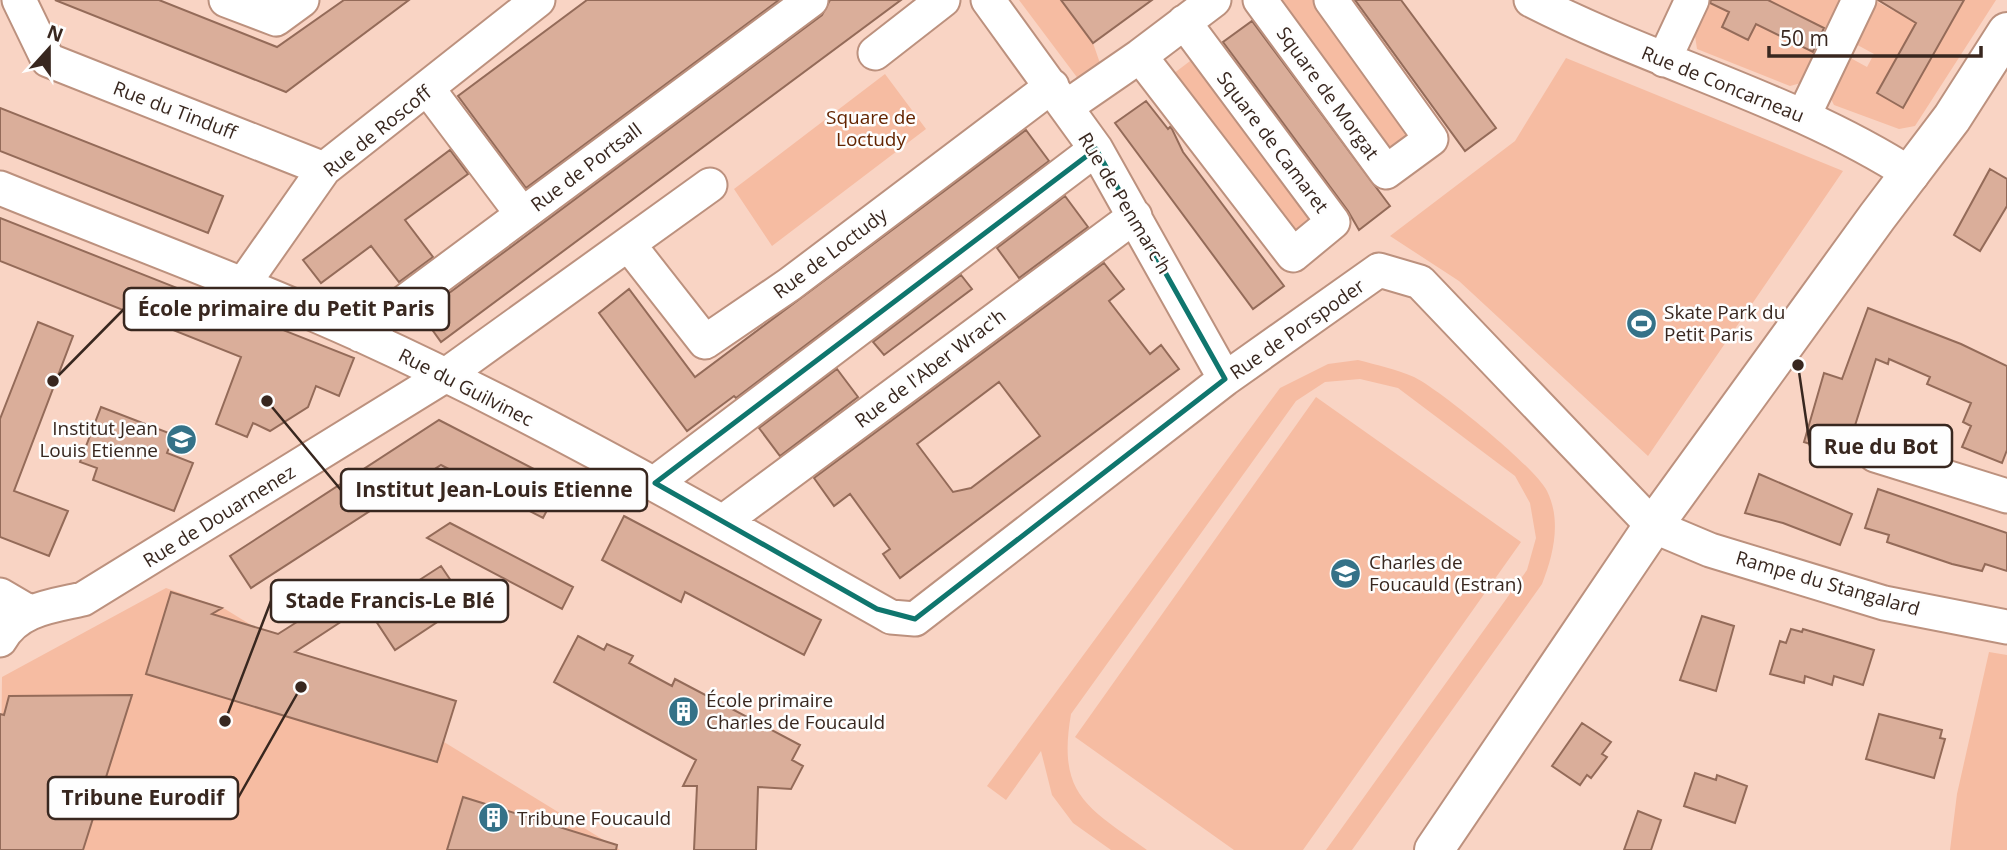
<svg xmlns="http://www.w3.org/2000/svg" width="2007" height="850" viewBox="0 0 2007 850" font-family="'Open Sans',sans-serif">
  <style>
    .green { fill: #f6bca2 }
    .building { fill: #daae9a; stroke: #946b59; stroke-width: 2; fill-rule: evenodd }
    .lines { fill: none; stroke-linecap: round; stroke-linejoin: round }
    .street-casing { stroke: #bc917e; stroke-width: 37 }
    .secondary-casing { stroke: #bc917e; stroke-width: 42 }
    .street { stroke: #fff; stroke-width: 33 }
    .secondary { stroke: #fff; stroke-width: 38 }
    .marked { fill: none; stroke: #0f766e; stroke-width: 5; stroke-linejoin: round }
    .labels { text-anchor: middle; dominant-baseline: central; stroke-width: 5; stroke-linejoin: round; paint-order: stroke }
    .street-label { font-size: 19px; fill: #38271f; stroke: #fefefe }
    .park-label { font-size: 19px; fill: #632400; stroke: #fefefe }
    .poi-label { font-size: 19px; fill: #38271f; stroke: #fefefe; text-anchor: start }
    .leader { fill: none; stroke: #38271f; stroke-width: 2.5 }
    .callout-dot { fill: #38271f; stroke: #fefefe; stroke-width: 2.5 }
    .callout { fill: #fefefe; stroke: #38271f; stroke-width: 2.5 }
    .callout-label { font-size: 21px; text-anchor: middle; font-weight: bold; fill: #38271f }
  </style>
  <rect width="100%" height="100%" fill="#f9d4c4"/>
  <path class="green" d="M1019,0h42l32,43 9,26 -20,15z
    M1272,0h44l98,128 -29,34z
    M1712,0h23l-13,27 26,13 8,-16 11,5v-29h75l-15,29 -22,-10 -12,23 23,11 -15,30 -11,3 -93,-37 -2,-13z
    M1874,0l20,11 6,-11h29l-52,93 26,15 61,-108h32l-81,126 -16,3 -65,-24 -6,-12 17,-38 22,12 7,-13 -22,-12z
    M1194,58l119,160 -24,21 -116,-165z
    M1566,58l277,113 -195,285 -189,-175 -69,-45 125,-95z
    M885,74l41,55 -154,117 -38,-57z
    M1358,360c19,5 38,9 56,17 25,12 121,90 133,114 15,30 6,65 -5,93l-190,266h-26l201,-280 9,-32 -6,-35 -15,-27 -117,-88 -38,-9 -35,3 -29,19 -225,313c-14,81 16,93 76,136h-36l-38,-27 -21,-28 -11,-44 -35,49 -19,-14 293,-398 48,-24z
    M1316,397l205,145 -218,308h-69l-159,-113z
    M166,588l59,21 70,43 161,49 -12,41 176,108h-620l2,-173z
    M1989,652l18,3v195h-57l7,-56z"/>
  <path class="building" d="M55,0h104l118,47 67,-47h65l-123,92z
    M587,0h192l-253,188 -68,-92z
    M830,0h71l-460,342 -20,-28 401,-299z
    M1061,0h91l-59,43z
    M1355,0h46l95,128 -31,23z
    M1711,0h57l56,28 -11,24 -57,-28 -8,16 -26,-13 7,-15 -19,-9z
    M1878,0h86l-61,108 -26,-15 39,-70z
    M1252,21l138,185 -31,24 -11,-19 -125,-169z
    M1146,101l22,28 2,-2 2,2 11,23 101,134 -31,23 -138,-186z
    M0,108l223,88 -15,37 -208,-82z
    M1026,130l23,31 -313,237 -2,-2 -47,35 -88,-118 30,-24 66,88z
    M450,150l18,24 -63,46 28,37 -34,25 -28,-36 -50,37 -18,-23z
    M1990,169l17,10v27l-27,45 -26,-16z
    M1065,196l23,31 -69,51 -22,-30z
    M0,218l354,140 -15,38 -23,-10 -8,21 -38,24 -17,-8 -6,14 -31,-13 25,-67 -241,-96z
    M1104,263l20,26 -15,12 41,53 11,-9 18,24 -279,209 -17,-24 7,-5 -40,-55 -16,12 -20,-28zM999,382l41,54 -69,52 -18,4 -36,-48z
    M961,275l11,14 -88,66 -11,-13z
    M1868,308l93,36 46,22v84l-5,13 -40,-16 9,-21 -8,-4 8,-19 -44,-19 3,-7 -41,-18 -1,5 -12,-5 -24,76 -17,-6 -6,21 -25,-8 20,-69 18,6z
    M38,322l35,14 -59,155 54,20 -19,45 -49,-19v-118z
    M837,369l21,28 -78,59 -21,-28z
    M101,407l73,28 -7,18 26,10 -19,48 -81,-31 4,-12 -17,-6z
    M439,420l122,63 -18,35 -102,-53 -190,123 -21,-32z
    M1759,474l93,40 -12,31 -57,-22 -38,-10z
    M1878,489l129,44v38l-22,-7 -3,7 -30,-7 -65,-22 2,-7 -24,-7z
    M624,516l197,104 -17,35 -119,-63 -4,10 -79,-42z
    M450,523l123,64 -11,22 -135,-71z
    M441,566l25,37 -71,47 -25,-38z
    M352,587l13,19 -70,46 161,49 -19,61 -291,-88 25,-82 51,16 -10,6 66,20z
    M1702,616l32,10 -18,65 -36,-11z
    M1791,629l11,3 1,-3 71,21 -11,35 -29,-9 -2,9 -27,-9 -1,7 -34,-9 10,-33 6,2z
    M578,636l26,14 3,-6 26,12 -4,7 43,23 3,-7 125,66 -8,15 11,6 -12,23 -33,-2 -2,63h-62l3,-64h-14l13,-26 -142,-78z
    M132,695l-49,155h-83v-136l4,1 5,-19z
    M1879,714l63,16 -2,8 5,1 -11,39 -68,-19z
    M1582,723l29,19 -9,12 5,3 -16,21 -4,-3 -7,10 -28,-19z
    M1695,773l21,7 1,-5 30,11 -12,37 -51,-17z
    M463,797l154,48 -1,5h-169z
    M1638,811l23,9 -10,30h-27z"/>
  <g class="lines">
    <defs>
      <path id="street" d="M19,0l29,60 276,109
        M226,0l50,19 26,-19
        M988,0l108,149 129,230
        M1260,0l126,172 45,-33 -100,-139
        M1531,0c125,64 263,99 381,175
        M875,53l68,-53
        M1140,56l153,199 40,-33 -149,-200
        M1664,60l28,-60
        M428,89l94,125
        M1066,107l74,-51 74,-56
        M1804,115l55,-115
        M0,188c121,49 244,94 363,148 182,83 354,183 528,281l24,2 310,-240 154,-109 41,12 233,244 57,24 174,53 123,24
        M629,245l76,97 85,-58 262,-198
        M242,286l82,-117 214,-169
        M360,335l451,-335
        M1875,455l132,41
        M655,483l441,-334
        M724,521l411,-305
        M0,595l29,17
        M0,640c17,-31 52,-34 83,-41l363,-224 264,-190"/>
      <path id="secondary" d="M1434,850l219,-324 224,-309 75,-99 55,-86"/>
    </defs>
    <use href="#street" class="street-casing"/>
    <use href="#secondary" class="secondary-casing"/>
    <use href="#street" class="street"/>
    <use href="#secondary" class="secondary"/>
  </g>
  <path class="marked" d="M1096,149l129,230 -310,240 -38,-10 -222,-126z"/>
  <defs>
    <symbol id="stadium-disc" viewBox="-11 -11 22 22"><circle r="9.5" fill="#357288" stroke="#fefefe"/><path d="M0-5a6.5 5 0 1 0 0 10a6.5 5 0 1 0 0-10ZM-3.5-1.8h7v3.6h-7Z" fill="#fff"/></symbol>
    <symbol id="school-disc" viewBox="-11 -11 22 22"><circle r="9.5" fill="#357288" stroke="#fefefe"/><path d="M0-5L7-2L0 1L-7-2ZM-4 1L0 2.5L4 1V4Q0 6-4 4Z" fill="#fff"/></symbol>
    <symbol id="building-disc" viewBox="-11 -11 22 22"><circle r="9.5" fill="#357288" stroke="#fefefe"/><path d="M-4-6H4V6H1V3H-1V6H-4ZM-2.5-4.3h1.7v1.8h-1.7ZM.8-4.3h1.7v1.8H.8ZM-2.5-1h1.7V.8h-1.7ZM.8-1h1.7V.8H.8Z" fill="#fff"/></symbol>
  </defs>
  <g fill-rule="evenodd">
    <use href="#stadium-disc" x="1624" y="306" width="35" height="35"/>
    <use href="#school-disc" x="164" y="422" width="35" height="35"/>
    <use href="#school-disc" x="1328" y="556" width="35" height="35"/>
    <use href="#building-disc" x="666" y="694" width="35" height="35"/>
    <use href="#building-disc" x="476" y="800" width="35" height="35"/>
  </g>
  <g class="labels">
    <g class="street-label">
      <text transform="translate(1723 84) rotate(22)">Rue de Concarneau</text>
      <text transform="translate(1328 93) rotate(54)">Square de Morgat</text>
      <text transform="translate(175 110) rotate(21)">Rue du Tinduff</text>
      <text transform="translate(377 131) rotate(-39)">Rue de Roscoff</text>
      <text transform="translate(1273 142) rotate(53)">Square de Camaret</text>
      <text transform="translate(586 167) rotate(-37)">Rue de Portsall</text>
      <text transform="translate(1125 203) rotate(59)">Rue de Penmarc'h</text>
      <text transform="translate(830 253) rotate(-37)">Rue de Loctudy</text>
      <text transform="translate(1297 329) rotate(-35)">Rue de Porspoder</text>
      <text transform="translate(930 368) rotate(-37)">Rue de l'Aber Wrac'h</text>
      <text transform="translate(466 387) rotate(27)">Rue du Guilvinec</text>
      <text transform="translate(219 516) rotate(-32)">Rue de Douarnenez</text>
      <text transform="translate(1828 583) rotate(16)">Rampe du Stangalard</text>
    </g>
    <g class="park-label">
      <text x="871" y="117">Square de<tspan x="871" dy="22">Loctudy</tspan></text>
    </g>
    <g class="poi-label">
      <text x="1664" y="312">Skate Park du<tspan x="1664" dy="22">Petit Paris</tspan></text>
      <text x="158" y="428" text-anchor="end">Institut Jean<tspan x="158" dy="22">Louis Etienne</tspan></text>
      <text x="1369" y="562">Charles de<tspan x="1369" dy="22">Foucauld (Estran)</tspan></text>
      <text x="706" y="700">École primaire<tspan x="706" dy="22">Charles de Foucauld</tspan></text>
      <text x="517" y="818">Tribune Foucauld</text>
    </g>
  </g>
  <path class="leader" d="M53 381L124 309M1798 365L1810 446M267 401L341 490M225 721L271 601M301 687L238 798"/>
  <g class="callout-dot">
    <circle cx="53" cy="381" r="7"/>
    <circle cx="1798" cy="365" r="7"/>
    <circle cx="267" cy="401" r="7"/>
    <circle cx="225" cy="721" r="7"/>
    <circle cx="301" cy="687" r="7"/>
  </g>
  <g class="callout">
    <rect x="124" y="288" width="325" height="42" rx="7"/>
    <rect x="1810" y="425" width="142" height="42" rx="7"/>
    <rect x="341" y="469" width="306" height="42" rx="7"/>
    <rect x="271" y="580" width="237" height="42" rx="7"/>
    <rect x="48" y="777" width="190" height="42" rx="7"/>
  </g>
  <g class="callout-label">
    <text x="286" y="316">École primaire du Petit Paris</text>
    <text x="1881" y="454">Rue du Bot</text>
    <text x="494" y="497">Institut Jean-Louis Etienne</text>
    <text x="390" y="608">Stade Francis-Le Blé</text>
    <text x="143" y="805">Tribune Eurodif</text>
  </g>
  <g transform="translate(49 49) rotate(21)" stroke="#fefefe" stroke-width="5" paint-order="stroke">
  <path d="M0-5L12 26L0 18L-12 26Z" fill="#38271f"/>
  <text y="-10" font-size="19" font-weight="bold" text-anchor="middle" fill="#38271f">N</text>
  </g>
  <path d="M1769 46v10h212v-10" fill="none" stroke="#38271f" stroke-width="3.5"/>
  <text x="1780" y="46" font-size="21" fill="#38271f" stroke="#fefefe" stroke-width="5" paint-order="stroke">50 m</text>
</svg>
